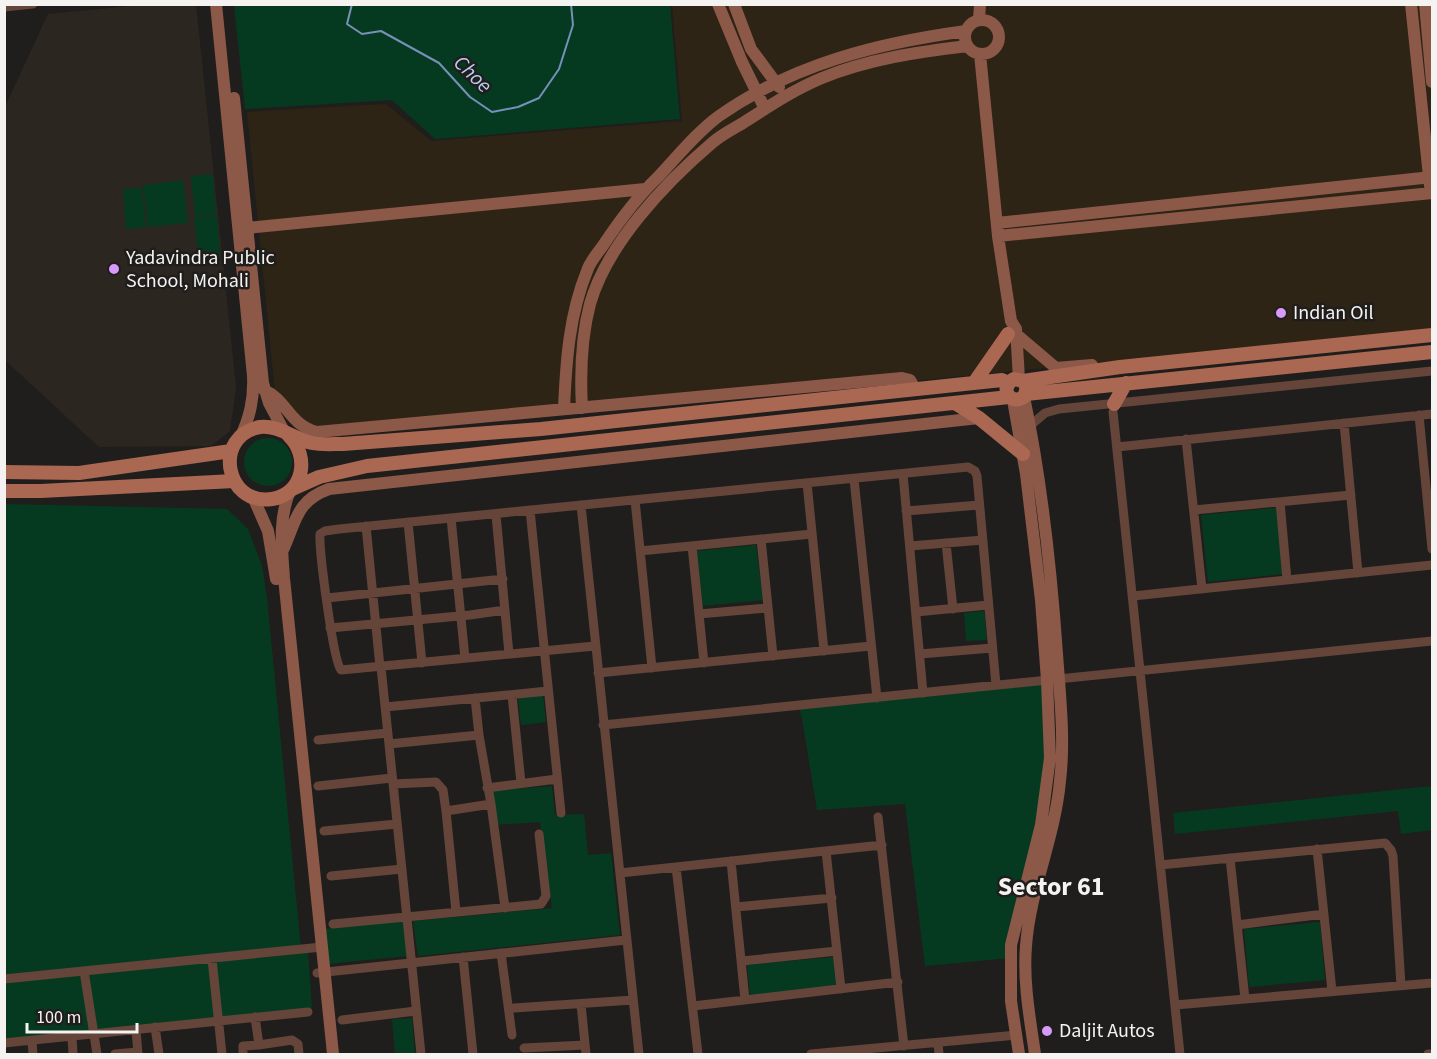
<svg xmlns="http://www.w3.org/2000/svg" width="1437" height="1059" viewBox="0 0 1437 1059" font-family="'Source Sans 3',sans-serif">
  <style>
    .commercial { fill: #2e2415 }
    .built { fill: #2b261f }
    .green { fill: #063a20 }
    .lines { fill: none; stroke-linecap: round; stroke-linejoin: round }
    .stream { stroke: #7790ba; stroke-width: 2 }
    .street { stroke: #65443a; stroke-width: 9 }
    .secondary { stroke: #8c5948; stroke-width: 12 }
    .primary { stroke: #aa6852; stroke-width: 14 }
    .poi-dot { fill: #d89af8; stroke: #201e1c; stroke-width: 2 }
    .labels { text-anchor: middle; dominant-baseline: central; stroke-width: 5; stroke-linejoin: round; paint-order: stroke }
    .poi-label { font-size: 20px; fill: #f4f3f1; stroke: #201e1c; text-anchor: start }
    .water-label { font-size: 21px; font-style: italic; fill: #b9cff2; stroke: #201e1c }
    .district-label { font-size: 26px; font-weight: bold; fill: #f4f3f1; stroke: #201e1c }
  </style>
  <rect width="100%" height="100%" fill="#201e1c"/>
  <path class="commercial" d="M672,5h760v325l-663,65 -446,40 -47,-33 -29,-290 139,-8 45,37 251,-20z"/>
  <path class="built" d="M142,5h54l40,382 -6,44 -19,15 -112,1 -94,-87v-253l43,-93z"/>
  <path class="green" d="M234,5h436l10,114 -245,20 -43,-39 -147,9z
    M213,174l3,40 -21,2 -4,-40z
    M183,180l5,43 -40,4 -5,-42z
    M142,188l4,39 -20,2 -3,-40z
    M217,215l3,40 -22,2 -4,-40z
    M244 462a24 24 0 1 1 48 0a24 24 0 1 1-48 0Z
    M5,504l222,5 21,20 14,37 5,32 34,351h7l4,61 -307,31z
    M1276,508l7,66 -75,8 -7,-67z
    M756,545l7,55 -60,6 -6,-55z
    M984,611l3,29 -21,1 -2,-28z
    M1047,680l3,78 -40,200 -85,8 -20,-162 -88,6 -15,-91 -3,-14z
    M543,695l3,27 -25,3 -3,-27z
    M552,786l3,29 29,-1 4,41 23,-2 9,82 -202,21 -5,-35 139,-13 -12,-86 -48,3 -1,-34z
    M1432,786v44l-31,4 -3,-23 -223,23 -2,-21z
    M403,921l4,35 -80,8 -3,-35z
    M1320,922l5,58 -76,7 -5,-58z
    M833,957l3,30 -86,9 -3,-31z
    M412,1018l3,35 -20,1 -3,-35z"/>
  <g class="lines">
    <path class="stream" d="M352,4l-5,20 15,10 19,-3 58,32 31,34 22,15 26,-5 21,-9 20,-29 14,-44 -2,-21"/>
    <path class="street" d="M4,7l29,-3
      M1113,412l67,642
      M1419,415l13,134
      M1344,423l14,150
      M1031,425l14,-12 14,-4 373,-38
      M1186,439l16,150
      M1117,447l315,-33
      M903,474l20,219
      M854,479l23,219
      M807,483l17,168
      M635,500l17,168
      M1280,502l7,78
      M581,505l58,549
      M530,510l31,303
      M1194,510l157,-15
      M906,511l73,-6
      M496,515l13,139
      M451,518l14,140
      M408,522l14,141
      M366,526l14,141
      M761,539l12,117
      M946,543l7,66
      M692,546l12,117
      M910,546l73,-6
      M640,551l172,-17
      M1133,596l299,-31
      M327,598l176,-19
      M916,612l72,-7
      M699,614l69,-6
      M330,628l140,-13 35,-5
      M595,646l-254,24c-8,-10 -22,-119 -21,-136l5,-3 14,-2 629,-62 7,4 2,5 19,209
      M920,654l72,-6
      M381,667l40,387
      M598,673l273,-27
      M512,695l9,88
      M385,707l163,-16
      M603,725l829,-84
      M318,740l70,-7
      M389,744l90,-9
      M393,784l43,-2 7,8 3,21
      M318,786l74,-8
      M487,788l70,-9
      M491,804l14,104
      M878,817l26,229
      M324,831l73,-7
      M1317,849l15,142
      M826,851l15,138
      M1230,858l15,141
      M731,861l14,139
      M1160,865l225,-22 6,7 2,6 8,130
      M676,867l22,187
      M620,873l262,-28
      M331,876l71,-7
      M736,907l96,-9
      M456,912l-10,-101 45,-7 -12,-69 -4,-37
      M333,924l208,-20 5,-8 -7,-62
      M1237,925l87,-11
      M501,953l11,82
      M463,957l10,97
      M212,959l10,95
      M742,961l95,-10
      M84,971l13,83
      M317,973l309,-33
      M4,979l318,-32
      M581,1004l5,50
      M1175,1005l257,-22
      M693,1006l205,-24
      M514,1008l119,-8
      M255,1017l4,28 33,-5 6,4 1,10
      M342,1020l74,-9
      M155,1027l4,27
      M136,1030l2,24
      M72,1037l1,17
      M32,1041l1,13
      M4,1043l304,-31
      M938,1043l1,11
      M524,1048l61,-3
      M115,1054l23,-2
      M243,1054v-8l16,-1
      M811,1054l206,-19
      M1428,1054h4"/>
    <path class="secondary" d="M216,4l37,372c1,23 -3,41 -13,62
      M718,4l24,58 23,47
      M734,4l17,45 28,38
      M1411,4l19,182
      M1425,4l7,78
      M979,20l1,-16
      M965 37a17 17 0 1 1 34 0a17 17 0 1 1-34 0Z
      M980,54l18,182 13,85 5,8 3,50
      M234,98l29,285 6,20 16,30
      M997,223l435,-46
      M247,228l398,-39
      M998,236l434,-43
      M1016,334l40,34 36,-3
      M264,390c23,10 25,35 53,42l585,-54 8,2 6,10
      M1024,397c18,85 27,171 33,257 3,42 8,86 3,127 -5,56 -30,109 -34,165 -3,36 4,73 9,108
      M1013,400l13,74 15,126 6,80 3,78 -9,67 -30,120v56l8,53
      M582,408c-2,-36 -1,-70 8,-104 17,-60 75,-121 122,-161 9,-8 21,-14 31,-20 25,-16 50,-33 79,-45 46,-19 96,-26 145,-32
      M564,409c2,-47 5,-94 23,-138 3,-10 11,-18 17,-27 16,-24 33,-47 54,-67 19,-20 39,-45 61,-61 74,-52 159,-73 247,-85
      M290,491c-12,28 -8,58 -6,87l49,476
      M253,497l15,34 8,48
      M282,552c14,-29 13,-51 47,-63l650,-71"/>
    <path class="primary" d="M1023,381l4,7 -3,9c-15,9 -25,-10 -10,-18l9,2 97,-14 312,-32
      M974,383l34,-49
      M1026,394l406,-42
      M955,403l24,15 44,36
      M1114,404l12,-21
      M289,436c21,20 15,58 -17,63 -48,7 -59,-64 -12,-72 19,-2 34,12 52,16 10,2 21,1 31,1l198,-15 461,-49 6,3
      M4,472l75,1 152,-22
      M292,489l27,-12 48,-11 642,-69
      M4,491h37l193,-10"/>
  </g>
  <g class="poi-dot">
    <circle cx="114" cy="269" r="6"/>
    <circle cx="1281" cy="313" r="6"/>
    <circle cx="1047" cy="1031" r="6"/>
  </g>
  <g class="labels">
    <g class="poi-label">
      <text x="126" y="258">Yadavindra Public<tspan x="126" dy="23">School, Mohali</tspan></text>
      <text x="1293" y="313">Indian Oil</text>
      <text x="1059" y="1031">Daljit Autos</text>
    </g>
    <g class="water-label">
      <text transform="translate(473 74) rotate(44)">Choe</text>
    </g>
    <g class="district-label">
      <text x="1051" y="886">Sector 61</text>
    </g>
  </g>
  <rect width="1437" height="1059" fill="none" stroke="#f4f3f1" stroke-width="12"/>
  <path d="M27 1023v9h110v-9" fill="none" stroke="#f4f3f1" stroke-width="3"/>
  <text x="36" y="1023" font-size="18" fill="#f4f3f1" stroke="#201e1c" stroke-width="4.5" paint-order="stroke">100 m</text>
</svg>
